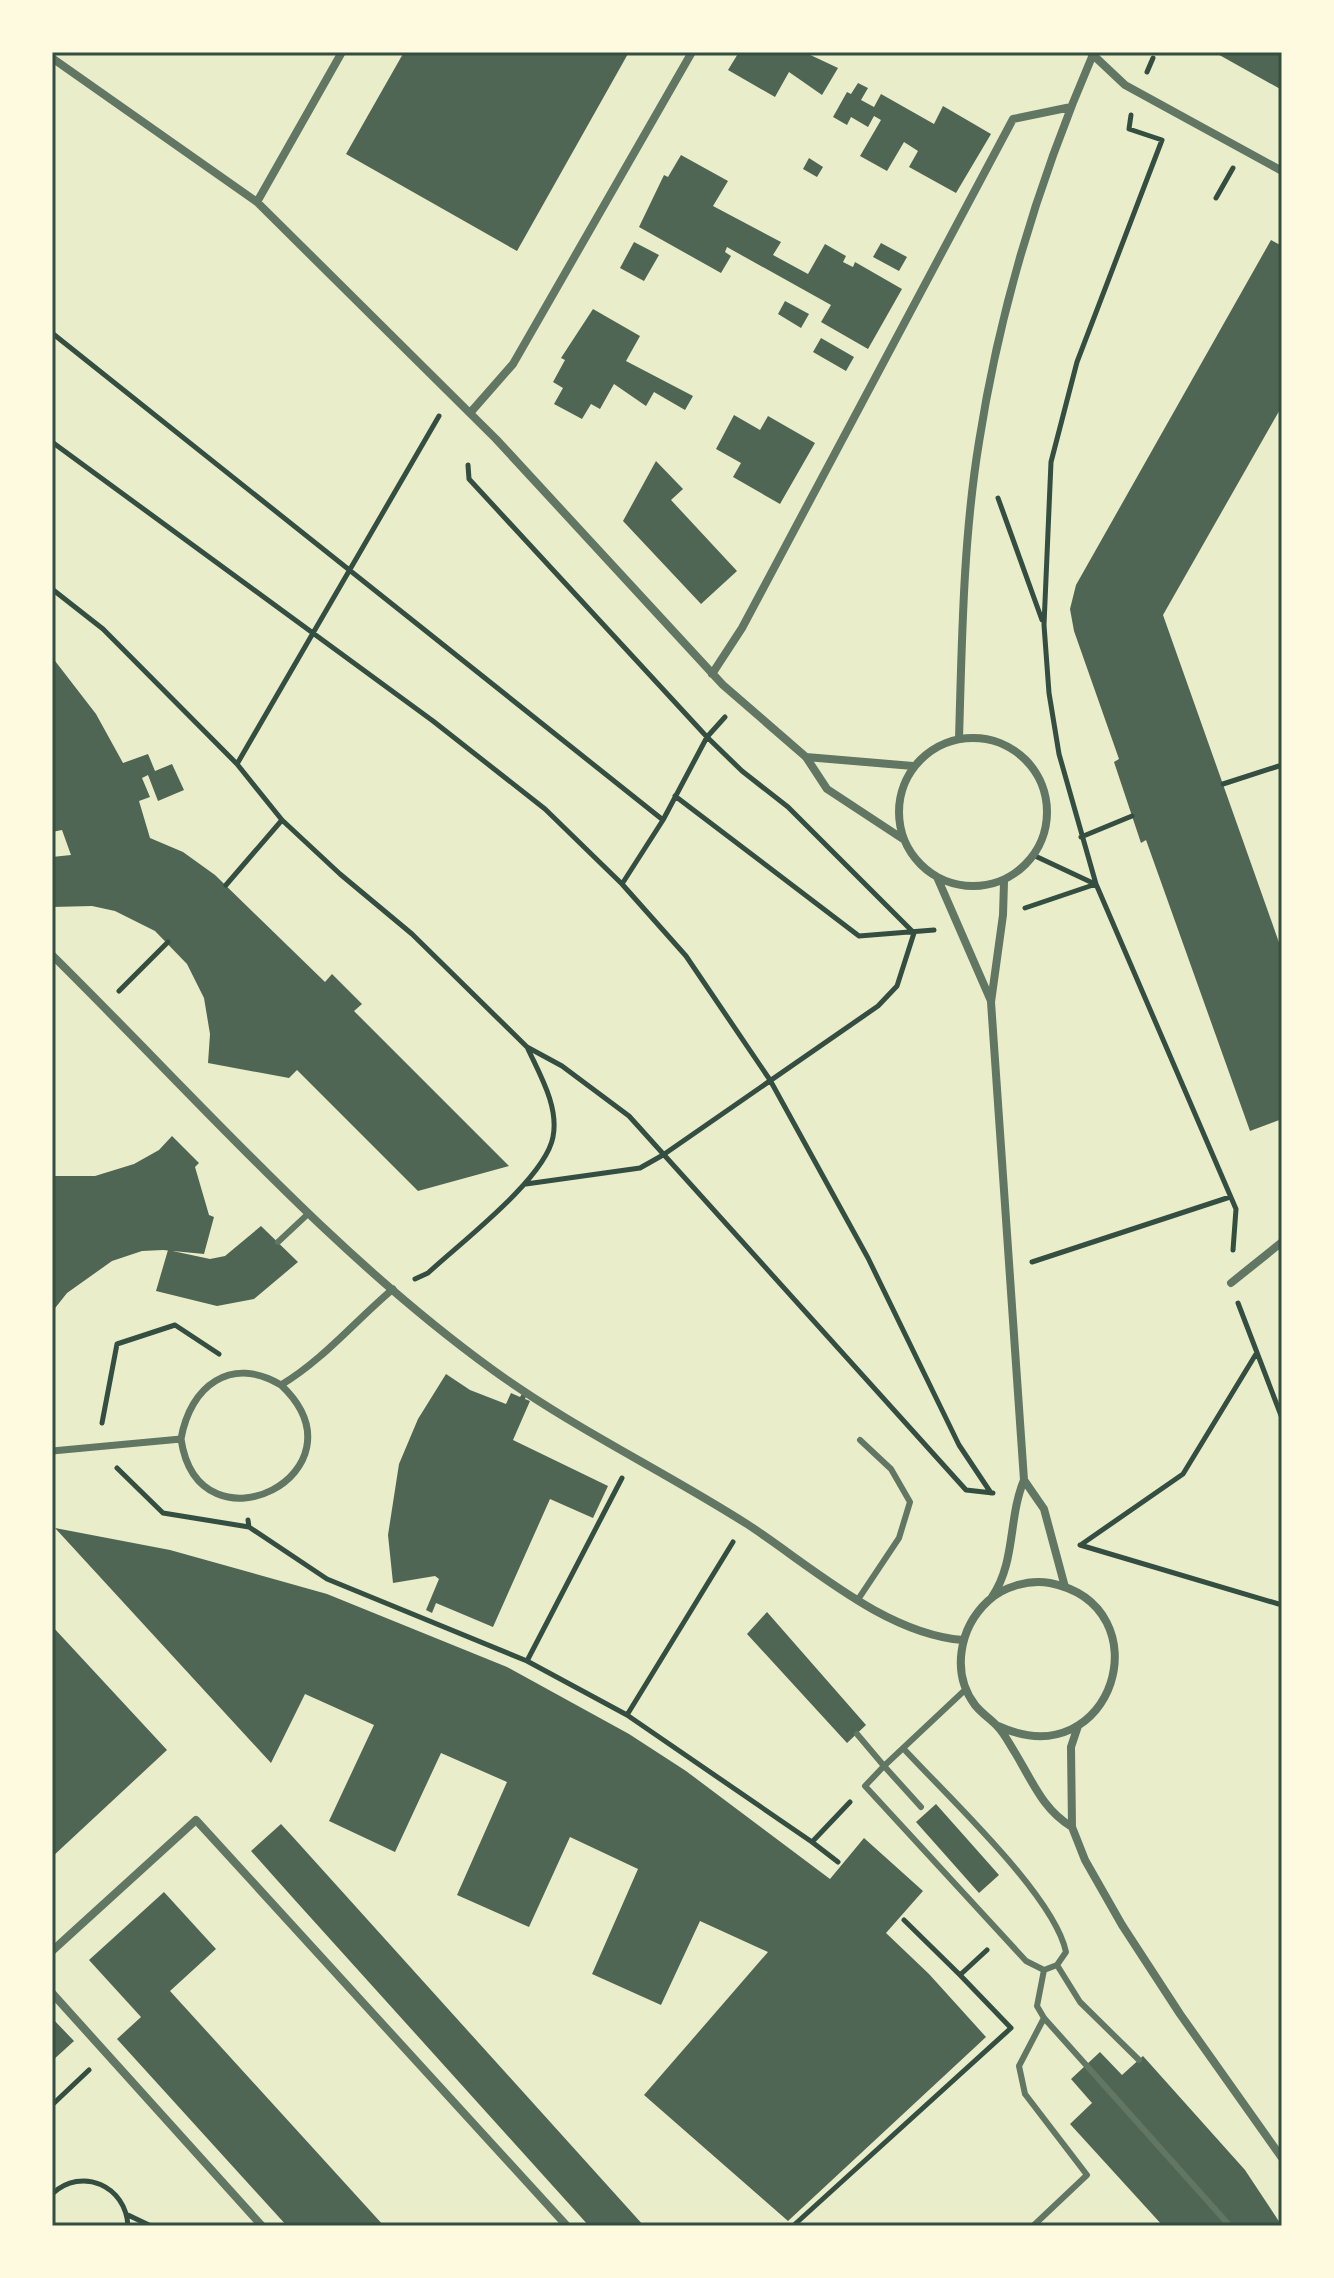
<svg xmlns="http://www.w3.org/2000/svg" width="1334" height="2278" viewBox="0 0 1334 2278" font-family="Helvetica,sans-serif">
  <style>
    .building { fill: #4f6655 }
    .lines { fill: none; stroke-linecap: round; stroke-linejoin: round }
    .path { stroke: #344e41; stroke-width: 5 }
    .service { stroke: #617663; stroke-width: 6 }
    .pedestrian { stroke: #617663; stroke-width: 7 }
    .minor { stroke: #617663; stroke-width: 8 }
    .neatline { fill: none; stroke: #344e41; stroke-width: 3 }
  </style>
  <rect width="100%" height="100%" fill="#e9edc9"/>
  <path class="building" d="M404,52h225l-112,199 -171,-97z
    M739,52h65l34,16 -16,27 -33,-23 -14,25 -47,-27z
    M1214,52h68v38z
    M858,83l10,5 -7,12 13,7 7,-13 53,30 9,-18 48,28 -35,59 -47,-26 9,-16 -14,-9 -17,29 -27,-15 21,-36 -7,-4 -6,11 -17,-10 -4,8 -14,-8 14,-25 4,2z
    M681,155l47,26 -15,25 68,36 -8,13 35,19 17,-30 21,12 -3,6 10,5 2,-5 47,27 -34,60 -47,-27 10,-17 -97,-54 -7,-4 -2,5 6,4 -10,17 -82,-46 25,-52 4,2z
    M809,158l14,9 -6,10 -14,-8z
    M1271,240l11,6v160l-119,209 119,336v168l-32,12 -104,-291 -5,3 -27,-81 5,-3 -45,-128 -4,-22 6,-24z
    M634,242l25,13 -15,26 -24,-13z
    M881,243l26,14 -8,14 -26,-14z
    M785,301l24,13 -8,14 -23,-14z
    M593,309l47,27 -14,25 67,35 -8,14 -31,-18 -8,14 -32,-22 -14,25 -9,-5 -9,15 -28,-15 9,-16 -10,-6 12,-22 -4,-2z
    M821,338l33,19 -8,14 -33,-19z
    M734,415l26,15 8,-14 47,27 -35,61 -47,-27 8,-14 -25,-14z
    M656,461l27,28 -12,11 66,71 -36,33 -78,-83z
    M52,657l44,57 27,49 25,-9 7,17 17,-7 12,26 -26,11 -10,-26 -6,3 8,19 -11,4 11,37 33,14 32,23 110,107 7,-8 30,30 -8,7 155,155 -91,25 -121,-121 -8,8 -81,-15 2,-29 -6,-36 -17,-34 -32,-33 -40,-20 -23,-5 -40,1v-50l19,-2 -9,-25 -10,2z
    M172,1136l27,27 -4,4 14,48 5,2 -10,37 -41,-4 -21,1 -30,10 -45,32 -15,19v-136h43l39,-12 25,-14z
    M261,1226l37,36 -44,37 -37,7 -61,-15 12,-41 42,9 15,-3z
    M446,1374l24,16 36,14 5,-11 9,4 3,-5 4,2 -2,5 5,2 -17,39 95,46 -15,32 -43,-19 -57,128 -57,-24 -4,10 -6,-3 13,-31 -4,-3 -42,7 -5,-48 11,-71 19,-45z
    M55,1528l115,22 157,44 180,73 122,67 57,37 144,108 34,-41 59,53 -37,42 43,41 57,63 -198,184 -144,-126 124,-143 -68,-31 -39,84 -69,-31 46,-105 -68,-32 -41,90 -72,-32 50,-113 -66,-29 -46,99 -66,-31 45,-96 -69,-31 -34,69z
    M767,1612l99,113 -19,18 -100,-109z
    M52,1626l115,124 -115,107z
    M936,1804l63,71 -20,18 -63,-71z
    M281,1824l11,12 352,390h-55l-296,-328 -42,-47z
    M164,1892l52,57 -46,42 214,235h-97l-170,-187 24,-22 -52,-57z
    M52,2018l22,23 -22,20z
    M1100,2052l22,23 21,-19 102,114 37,56h-119l-93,-102 22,-21 -21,-24z"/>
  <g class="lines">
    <path class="path" d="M1147,72l6,-14
      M1131,115l-2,14 33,11 -85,222 -26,100 -7,163 5,68 10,61 37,130 140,325 -3,41
      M1216,198l17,-30
      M52,333l611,487
      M52,442l381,279 112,88 77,75 64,72 84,124 98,178 91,187 32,48
      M468,465l1,14 238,258 35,34 46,36 126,126
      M998,498l44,122
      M52,589l51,40 134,135 45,56 58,54 72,60 115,113 35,19 67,50 337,374 27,3
      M237,764l202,-348
      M1223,784l59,-19
      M675,796l184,140 75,-6
      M1081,837l51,-21
      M1033,855l62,29
      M622,884l41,-64 44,-83 18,-20
      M226,885l56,-65
      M1025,908l71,-24
      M119,991l49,-49
      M526,1184l114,-16 23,-13 215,-149 19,-20 17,-53
      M1032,1262l198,-65
      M415,1279l13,-6c32,-30 117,-94 125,-136 6,-30 -13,-62 -25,-88
      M1238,1303l44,115
      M102,1423l15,-79 58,-19 44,29
      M117,1468l46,45 86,14
      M248,1520l1,7 78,52 200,82 100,54 185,127 38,-40
      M1082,1544l101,-70 73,-120
      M1080,1545l202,60
      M527,1661l95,-183
      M627,1715l106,-173
      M812,1842l26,20
      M904,1920l56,55 27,-25
      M52,2105l37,-35
      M52,2194c30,-28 74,-8 76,32
      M128,2215l23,11
      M793,2226l218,-198 -51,-53"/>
    <path class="service" d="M278,1242l31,-29
      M859,1598l40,-60 11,-36 -19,-33 -31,-29
      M857,1734l27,32 -19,20 161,175 18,9 13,-5 9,-13c-12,-57 -120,-157 -163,-204
      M921,1807l-37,-41 82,-77
      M1057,1965l23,37 59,58
      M1044,1970l-7,36 7,12 186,208
      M1033,2226l54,-51 -62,-81 -6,-28 25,-48"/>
    <path class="pedestrian" d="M181,1439c18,121 192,33 100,-54
      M52,1451l129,-12c9,-53 50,-84 100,-54 42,-25 74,-64 112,-96"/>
    <path class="minor" d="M1091,53l34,32 157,86
      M52,58l205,144 239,237 227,246 83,72 21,32 76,50
      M257,202l85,-150
      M470,413l43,-49 179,-312
      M712,674l30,-46 271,-509 58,-12
      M899 812a74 74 0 1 1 148 0a74 74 0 1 1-148 0Z
      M959,739c3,-99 4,-199 20,-297 21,-135 61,-265 115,-390
      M806,757l107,9
      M937,877l54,124
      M52,955c143,141 278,297 441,415 80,58 171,101 254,154 64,42 138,110 216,116
      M1231,1283l51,-41
      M1024,1480l20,29 21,78
      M992,1597c24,-35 16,-79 32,-117l-33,-478 12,-87 1,-33
      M998,1726c116,53 167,-120 52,-143 -21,-4 -47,4 -62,18 -29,27 -37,72 -13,104 7,9 16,14 22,21 7,7 12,17 17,25 18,29 28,58 58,76
      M1078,1726l-7,21 1,80 13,33 37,65 58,89 102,144
      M52,1951l144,-131 371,406
      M52,1993l210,233"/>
  </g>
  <rect width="1334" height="2278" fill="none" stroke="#fefae0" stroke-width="108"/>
  <rect x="54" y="54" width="1226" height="2170" class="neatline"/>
</svg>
